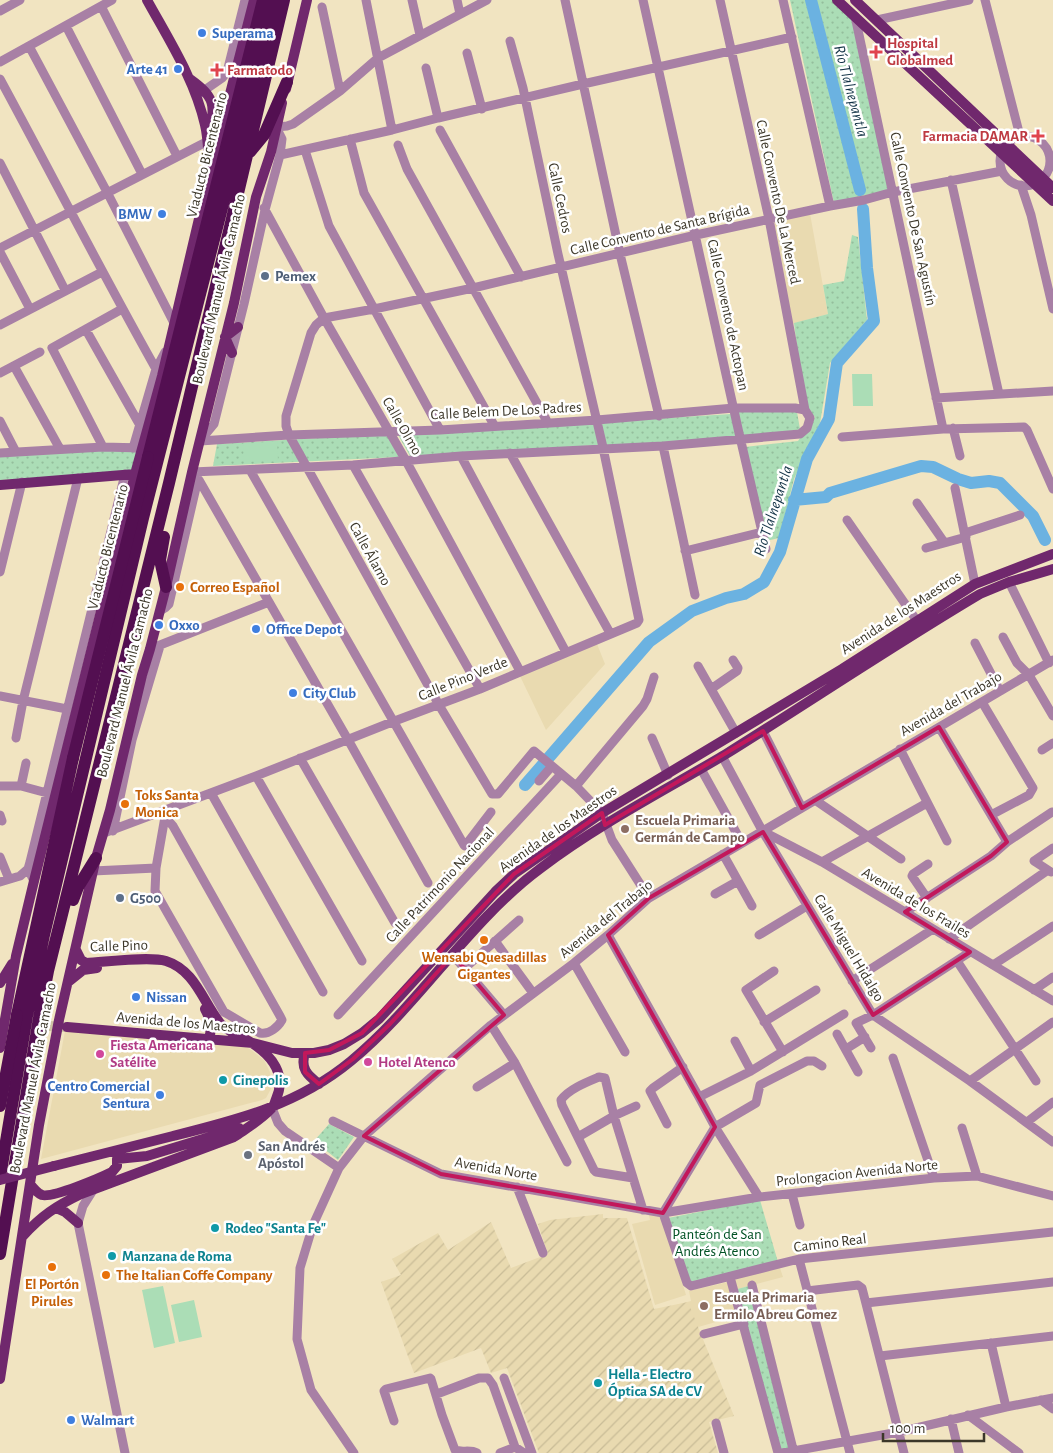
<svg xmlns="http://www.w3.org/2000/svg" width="1053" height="1453" viewBox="0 0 1053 1453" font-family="'Alegreya Sans',sans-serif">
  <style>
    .built { fill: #e9dab0 }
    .industrial { fill: url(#industrial-furrows) }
    .grass { fill: url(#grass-dots) }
    .garden { fill: #abddb6 }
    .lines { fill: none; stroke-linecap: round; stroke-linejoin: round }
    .river { stroke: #6bb2e1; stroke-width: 12 }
    .major-tunnel { stroke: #cdc1a3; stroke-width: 10; stroke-dasharray: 10 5; stroke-linecap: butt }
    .minor { stroke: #a880a5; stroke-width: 9 }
    .major { stroke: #70286d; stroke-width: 10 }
    .highway { stroke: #530f51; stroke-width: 12 }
    .major-bridge { stroke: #70286d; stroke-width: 10 }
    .highway-bridge { stroke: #530f51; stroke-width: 12 }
    .marked { fill: none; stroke: #c2185b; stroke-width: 4; stroke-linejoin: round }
    .shop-dot { fill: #3f7fe0; stroke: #fff; stroke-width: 2 }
    .health-dot { fill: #e0444e; stroke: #fff; stroke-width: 2 }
    .service-dot { fill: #5c6f8a; stroke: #fff; stroke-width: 2 }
    .food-dot { fill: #e8710a; stroke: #fff; stroke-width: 2 }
    .education-dot { fill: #8d6e63; stroke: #fff; stroke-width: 2 }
    .hotel-dot { fill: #d1479c; stroke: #fff; stroke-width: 2 }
    .culture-dot { fill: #0f9aa8; stroke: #fff; stroke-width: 2 }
    .worship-dot { fill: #6b7280; stroke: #fff; stroke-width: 2 }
    .labels { text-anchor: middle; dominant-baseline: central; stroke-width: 5; stroke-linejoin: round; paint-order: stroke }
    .shop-label { font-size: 15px; font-weight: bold; fill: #366cbe; stroke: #fff; text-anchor: start }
    .health-label { font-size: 15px; font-weight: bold; fill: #be3a42; stroke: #fff; text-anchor: start }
    .street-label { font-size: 15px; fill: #3c3729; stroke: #fff }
    .service-label { font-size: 15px; font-weight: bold; fill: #4e5e75; stroke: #fff; text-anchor: start }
    .food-label { font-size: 15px; font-weight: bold; fill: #c56008; stroke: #fff; text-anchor: start }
    .education-label { font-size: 15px; font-weight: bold; fill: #785e54; stroke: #fff; text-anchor: start }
    .hotel-label { font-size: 15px; font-weight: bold; fill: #b23c85; stroke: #fff; text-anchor: start }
    .culture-label { font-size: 15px; font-weight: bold; fill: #0d838f; stroke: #fff; text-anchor: start }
    .worship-label { font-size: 15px; font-weight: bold; fill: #5b616d; stroke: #fff; text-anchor: start }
    .park-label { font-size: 15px; fill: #005124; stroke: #fff }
    .water-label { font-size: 16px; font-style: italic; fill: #133346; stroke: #fff }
  </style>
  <defs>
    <pattern id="industrial-furrows" width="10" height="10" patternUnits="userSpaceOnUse" patternTransform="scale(1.25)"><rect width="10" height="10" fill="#e9dab0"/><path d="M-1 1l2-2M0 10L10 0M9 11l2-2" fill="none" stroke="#c9bc97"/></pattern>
    <pattern id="grass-dots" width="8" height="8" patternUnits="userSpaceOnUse" patternTransform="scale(1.25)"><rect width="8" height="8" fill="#abddb6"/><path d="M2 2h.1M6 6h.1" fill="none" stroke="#94be9c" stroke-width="1.8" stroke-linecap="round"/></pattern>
  </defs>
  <rect width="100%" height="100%" fill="#f1e4c1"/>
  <path class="built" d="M809,208l19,106 -40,11 -23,-107z
    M597,644l8,20 -59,66 -27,-56z
    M65,1031l178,15 7,3 14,11 6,12 2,15 -6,11 -4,2 -221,59z
    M661,1213l25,82 -31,10 -23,-81 18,-4 -1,-5z
    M779,1265l4,12 -49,13 -4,-13z
    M728,1282l9,34 -74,21 -9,-26 37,-10 -2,-10z"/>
  <path class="industrial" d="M603,1214v4h24l27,91 34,-7 46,114 -25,6 9,31h-179l-32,-85 -16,5 -10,-25 -67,25 -33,-91 20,-7 -9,-16 46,-26 10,17 43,-28 20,46 37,-14 -10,-30 12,-4z"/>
  <path class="grass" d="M790,0h44l20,17 34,173 -54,13z
    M852,235l6,2 9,83 -37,43 -10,60 -26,56 -15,59 -13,3 -21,-94 53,-6 17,-24 -10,-7 -11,-87 34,-9 -5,-29 21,-4z
    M738,412h59l3,17 -8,3 -48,5z
    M731,414l5,24 -132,8 -4,-24z
    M594,422l5,23 -189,11 -13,-23z
    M387,434l12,23 -186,9 4,-22z
    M144,442l-9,32 -135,6v-27z
    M329,1124l25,13 -16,23 -24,-19z
    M760,1200l18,62 -88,22 -22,-66z
    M752,1285l42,168h-16l-44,-163z"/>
  <path class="garden" d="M852,374h20l1,32h-20z
    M277,441l1,19 -34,2 -1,-18z
    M163,1286l12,57 -21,5 -12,-58z
    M194,1300l8,37 -23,5 -8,-37z"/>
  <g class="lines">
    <path class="river" d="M811,0l49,190
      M794,500l32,-3 4,-4 91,-27 12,1 25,12 13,4 18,-2 11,2 33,33 12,24
      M525,785l124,-143 43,-31 34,-13 18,-4 20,-12 16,-30 27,-93 22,-40 8,-56 37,-42 -7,-53 -4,-59"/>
    <path class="major-tunnel" d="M31,1025l35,2"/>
    <path class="minor" d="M366,0l26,130
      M412,0l8,35
      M457,0l3,14
      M565,0l55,254 39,162
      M643,0l96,433 27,116
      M783,0l47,206
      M985,0l35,136
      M101,6l76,150
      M322,7l18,84
      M0,11l20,-11
      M855,16l88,413
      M877,20l92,-20
      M66,26l76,148
      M29,46l78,146 67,131
      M467,53l15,56
      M0,62l112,-62
      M426,68l12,50
      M0,79c52,96 102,194 156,290
      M199,94l23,-16 5,-6 18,-72
      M440,130l81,147
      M1000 161a25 25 0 1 1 50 0a25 25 0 1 1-50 0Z
      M350,139l14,54 130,232
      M398,145l9,24 141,254
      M305,150l24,76 111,204
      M280,155l112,-25 46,-12 145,-34 209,-47
      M0,163l65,127
      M951,180l48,214
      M1021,185l10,30 22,94
      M264,208l60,110 81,141 115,212
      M0,248l208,-107
      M0,252l30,57
      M0,325l102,-53
      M86,330l60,106
      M14,366l46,83
      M0,373l40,-21
      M936,398l117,-7
      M0,421l16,31
      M953,428l7,28
      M842,437l101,-8 81,-2 3,3 26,59
      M200,441l89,-6 151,-5 157,-10 137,-12h61l10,2
      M200,441l14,-17 30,-120 21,-94 15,-55 2,-16 -6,-12 11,-1 6,-2 47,-33 38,-33 109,-58
      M663,446l32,149
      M103,447l-51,-99 70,-39
      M133,448l23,-79 9,-17
      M0,453l103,-6 40,1
      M510,453l100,180
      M461,456l105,196
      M353,465l127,224
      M250,470l214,375 1,1 26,-34
      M192,472l161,-7 108,-9 202,-10 137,-12 7,-6 3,-10 -5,-8 -36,-191 -49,-219
      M199,480l152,265 77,138
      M955,488l20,96
      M917,503l27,39
      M847,520l70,101
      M965,533l55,-18
      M926,548l40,-11
      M685,551l77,-19
      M0,572l22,-90
      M1009,582l40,81
      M160,611l5,-3 4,-4 29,-125
      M1003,637l14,26 12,12 24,41
      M975,643l25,48
      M155,647l114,-45
      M698,666l38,67
      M711,689l26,-18 1,-3 -5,-8
      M0,696l67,13
      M982,702l51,86 -4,7 -38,20
      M939,727l68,115
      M763,731l39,77
      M16,738l7,-37 55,-223
      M652,738l16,37
      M900,749l47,92
      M1042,750l11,-7
      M722,756l41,76 110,183 97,66 83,61
      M300,758l95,165
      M701,769l41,74
      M256,776l106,185
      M539,781l13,-15
      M0,786h21l26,7
      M21,786l5,-23
      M576,786l67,-80 4,-7 7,-22
      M211,793l112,199
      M815,800l86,59
      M0,815l2,6
      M166,818l7,8 107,190 2,4c-4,7 -13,15 -22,13l-36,-21 -69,-121 1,-23 10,-57
      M113,831l19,-91 28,-94
      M764,832l58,30 231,139
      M104,833l152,-57 136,-54 88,-33 157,-66 2,-3 -37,-177 -44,-189 -35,-166 -13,-47
      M723,854l29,52
      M0,857l9,22
      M822,862l105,-59
      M93,871l63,-3
      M1051,872l-17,-11 19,-13
      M34,881l-6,-12 2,-7 95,-388
      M0,882l20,-6 8,-7
      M715,894l23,-13
      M649,898l-37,-58 -10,-27 -26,-27 -42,-35 -36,43h-6l-53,-89 -150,-270 -3,-9v-10l25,-83 5,-8 8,-7 50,-9 99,-21 223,-53 134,-29 34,-6 29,-8 109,-21
      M927,898l-15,-22 1,-2 15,-10
      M905,912l86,-56 16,-14 45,-30
      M608,935l91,162 16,30 44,70
      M759,935l48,-29
      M949,939l99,-69
      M495,941l38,52
      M453,955l51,60
      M957,961l79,120
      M574,963l51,89
      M993,965l60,-39
      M465,968l54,-48
      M774,971l-28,19 37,62
      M852,981l81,-52
      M1034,990l19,-13
      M338,1015l223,-241
      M764,1022l52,-32
      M491,1025l24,38 52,99
      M837,1034l21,38
      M735,1041l16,30
      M871,1048l-15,-25 17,-8 97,-63
      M846,1049l19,-12
      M893,1058l41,120
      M970,1081l83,-59
      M477,1087l38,-24
      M699,1097l52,-26 93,-57
      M272,1108l6,15 7,8 54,37
      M333,1121l108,53 222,39 96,-16 175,-19 43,-2 76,20
      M1027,1122l26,-20
      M667,1124l-17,-33 3,-3 30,-21
      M962,1128l15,48
      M578,1137l36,-21 22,-10
      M633,1178l-37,-6 -2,-2 -32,-65 -1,-5c8,-11 26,-18 38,-23l6,1 9,38 29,94
      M95,1187l-12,19 -5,17 47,230
      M517,1187l26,66
      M792,1194l8,31
      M663,1213l24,70 4,3 108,-27 254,-27
      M663,1213l52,-86 41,-24 4,-18 47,-24h7l8,5
      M799,1259l51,194
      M730,1277l48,176
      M752,1285l42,168
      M807,1291l51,-6 4,3 42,165
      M866,1303l187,-21
      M704,1334l40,-10
      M991,1343l15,64
      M880,1356l173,-20
      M504,1378l28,75
      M437,1394l42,-16h9l5,7 22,62
      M1041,1400l12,9
      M968,1415l51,38
      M951,1419l8,34
      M394,1421l-10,-30 2,-2 44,-11 1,1 11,36 13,35c7,3 15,-1 22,3
      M716,1423l8,30
      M354,1453l-43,-63 -14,-51 3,-71 13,-43 26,-57 25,-32 127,-111 83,-62 34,-28 41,-37 404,-238
      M500,1453l15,-6 9,6 7,-2
      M782,1453l117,-21 107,-25 47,-9"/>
    <path class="major" d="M147,0c22,40 48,80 58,125 3,12 3,25 4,38
      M837,0l216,201
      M855,0l198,188
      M190,79c25,18 26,26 19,56
      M286,89l21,-89
      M232,353l-7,-16 13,-10
      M0,485l135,-11
      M68,982l15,-12 14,-2
      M0,983l12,-19
      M205,1009c6,11 7,19 4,31
      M67,1027l186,16 39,10h22l15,-3 15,-6 18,-11 17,-14 116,-127 19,-18 88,-61 240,-144 133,-85 78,-30
      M0,1048l16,-92 18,-75 101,-407 27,-98 48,-204 44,-172
      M305,1053c-5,15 2,22 14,31
      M117,1159l30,-3 92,-28
      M54,1166c40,-10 80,-20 119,-30 64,-16 125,-31 178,-75 69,-57 118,-140 190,-193 58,-44 123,-77 185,-114 85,-53 168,-109 254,-160l29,-12 44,-13
      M30,1184c3,4 7,9 12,11 11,3 58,-17 70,-23l5,-6v-7
      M56,1208l9,4 13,11
      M23,1236c18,-20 33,-30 58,-42l153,-57c13,-9 27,-17 37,-28 2,-2 4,-6 5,-10 11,-24 -4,-43 -24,-56 -10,-7 -24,-10 -32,-20 -17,-21 -25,-53 -54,-62 -17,-5 -60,1 -80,2l-5,-3 -5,-10
      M0,1379l39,-254 20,-105 37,-162 14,-48 32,-135 8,-26 16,-62 26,-115 42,-169 22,-106 15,-45 11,-49"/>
    <path class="highway" d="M250,152l14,-17 23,-53
      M148,457l115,-457
      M164,537l-4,23 6,27
      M73,900l5,-13 18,-29
      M17,1015l56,-257
      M0,1177l27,-161 17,-81 99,-417 132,-518
      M0,1254l39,-236 9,-47 121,-488 115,-483"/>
    <path class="major-bridge" d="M0,1180l54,-14"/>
    <path class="highway-bridge" d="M73,758l75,-301
      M0,1106l17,-91"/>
  </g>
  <path class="marked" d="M939,727l68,115 -16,14 -86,56 65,40 -97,63 -110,-183 -114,66 -41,37 107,192 -52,86 -222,-39 -77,-38 140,-121 -51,-60 -63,69 -37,35 -34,25 -14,-12v-19l24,-3 33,-17 152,-159 88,-61 3,12 158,-94 39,77z"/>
  <g class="shop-dot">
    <circle cx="202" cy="33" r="5"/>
    <circle cx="178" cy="69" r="5"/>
    <circle cx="162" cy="214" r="5"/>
    <circle cx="159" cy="625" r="5"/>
    <circle cx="256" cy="629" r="5"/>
    <circle cx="293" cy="693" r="5"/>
    <circle cx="136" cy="997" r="5"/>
    <circle cx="160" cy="1095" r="5"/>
    <circle cx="71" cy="1420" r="5"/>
  </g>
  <g class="health-dot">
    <path d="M873.5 44.5h5v5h5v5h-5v5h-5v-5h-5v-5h5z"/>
    <path d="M214.5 62.5h5v5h5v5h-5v5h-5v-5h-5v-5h5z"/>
    <path d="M1035.5 128.5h5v5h5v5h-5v5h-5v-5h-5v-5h5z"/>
  </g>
  <g class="service-dot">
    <circle cx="265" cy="276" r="5"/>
    <circle cx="120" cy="898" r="5"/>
  </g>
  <g class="food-dot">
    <circle cx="180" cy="587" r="5"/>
    <circle cx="125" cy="804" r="5"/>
    <circle cx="484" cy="940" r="5"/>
    <circle cx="52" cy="1267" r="5"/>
    <circle cx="106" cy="1275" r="5"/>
  </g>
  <g class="education-dot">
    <circle cx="625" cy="829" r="5"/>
    <circle cx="704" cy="1306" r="5"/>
  </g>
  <g class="hotel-dot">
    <circle cx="100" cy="1054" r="5"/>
    <circle cx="368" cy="1062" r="5"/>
  </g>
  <g class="culture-dot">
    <circle cx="223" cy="1080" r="5"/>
    <circle cx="215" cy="1228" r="5"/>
    <circle cx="112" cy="1256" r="5"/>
    <circle cx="598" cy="1383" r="5"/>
  </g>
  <circle class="worship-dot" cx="248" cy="1155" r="5"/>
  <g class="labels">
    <g class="shop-label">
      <text x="212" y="33">Superama</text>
      <text x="168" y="69" text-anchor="end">Arte 41</text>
      <text x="152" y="214" text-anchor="end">BMW</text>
      <text x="169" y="625">Oxxo</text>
      <text x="266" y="629">Office Depot</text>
      <text x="303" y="693">City Club</text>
      <text x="146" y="997">Nissan</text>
      <text x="150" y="1086" text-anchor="end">Centro Comercial<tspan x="150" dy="17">Sentura</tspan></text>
      <text x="81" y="1420">Walmart</text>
    </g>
    <g class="health-label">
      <text x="887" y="43">Hospital<tspan x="887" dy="17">Globalmed</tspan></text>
      <text x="227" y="70">Farmatodo</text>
      <text x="1028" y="136" text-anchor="end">Farmacia DAMAR</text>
    </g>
    <g class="street-label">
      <text transform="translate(207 155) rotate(-76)">Viaducto Bicentenario</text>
      <text transform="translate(560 198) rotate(78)">Calle Cedros</text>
      <text transform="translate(778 202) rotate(78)">Calle Convento De La Merced</text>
      <text transform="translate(913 219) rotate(78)">Calle Convento De San Agustín</text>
      <text transform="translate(660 230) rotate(-13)">Calle Convento de Santa Brígida</text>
      <text transform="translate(219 289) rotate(-77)">Boulevard Manuel Ávila Camacho</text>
      <text transform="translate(728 315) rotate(78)">Calle Convento de Actopan</text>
      <text transform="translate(506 411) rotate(-3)">Calle Belem De Los Padres</text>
      <text transform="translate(402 426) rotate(60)">Calle Olmo</text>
      <text transform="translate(108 547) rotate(-76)">Viaducto Bicentenario</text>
      <text transform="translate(370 554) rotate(61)">Calle Álamo</text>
      <text transform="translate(901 613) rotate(-33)">Avenida de los Maestros</text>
      <text transform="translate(463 679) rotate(-22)">Calle Pino Verde</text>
      <text transform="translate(125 683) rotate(-76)">Boulevard Manuel Ávila Camacho</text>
      <text transform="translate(951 704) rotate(-30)">Avenida del Trabajo</text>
      <text transform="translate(558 829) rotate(-35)">Avenida de los Maestros</text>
      <text transform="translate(440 885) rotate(-47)">Calle Patrimonio Nacional</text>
      <text transform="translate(916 903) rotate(31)">Avenida de los Frailes</text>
      <text transform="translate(606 919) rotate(-39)">Avenida del Trabajo</text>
      <text transform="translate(119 946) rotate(-2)">Calle Pino</text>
      <text transform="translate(849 948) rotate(59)">Calle Miguel Hidalgo</text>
      <text transform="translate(186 1023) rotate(5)">Avenida de los Maestros</text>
      <text transform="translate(33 1078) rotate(-79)">Boulevard Manuel Ávila Camacho</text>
      <text transform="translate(496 1169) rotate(10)">Avenida Norte</text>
      <text transform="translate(857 1173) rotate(-6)">Prolongacion Avenida Norte</text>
      <text transform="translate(830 1243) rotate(-7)">Camino Real</text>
    </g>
    <g class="service-label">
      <text x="275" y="276">Pemex</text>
      <text x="130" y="898">G500</text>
    </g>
    <g class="food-label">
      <text x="190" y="587">Correo Español</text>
      <text x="135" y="795">Toks Santa<tspan x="135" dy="17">Monica</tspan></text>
      <text x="484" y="957" text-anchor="middle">Wensabi Quesadillas<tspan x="484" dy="17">Gigantes</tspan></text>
      <text x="116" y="1275">The Italian Coffe Company</text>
      <text x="52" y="1284" text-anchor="middle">El Portón<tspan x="52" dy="17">Pirules</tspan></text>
    </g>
    <g class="education-label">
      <text x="635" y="820">Escuela Primaria<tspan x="635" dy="17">Germán de Campo</tspan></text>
      <text x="714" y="1297">Escuela Primaria<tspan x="714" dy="17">Ermilo Abreu Gomez</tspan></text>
    </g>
    <g class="hotel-label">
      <text x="110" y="1045">Fiesta Americana<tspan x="110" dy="17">Satélite</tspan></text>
      <text x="378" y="1062">Hotel Atenco</text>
    </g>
    <g class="culture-label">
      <text x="233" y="1080">Cinepolis</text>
      <text x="225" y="1228">Rodeo "Santa Fe"</text>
      <text x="122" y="1256">Manzana de Roma</text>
      <text x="608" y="1374">Hella - Electro<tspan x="608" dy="17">Óptica SA de CV</tspan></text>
    </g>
    <g class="worship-label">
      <text x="258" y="1146">San Andrés<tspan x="258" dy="17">Apóstol</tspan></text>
    </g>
    <g class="park-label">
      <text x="717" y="1234">Panteón de San<tspan x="717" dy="17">Andrés Atenco</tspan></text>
    </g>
    <g class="water-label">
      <text transform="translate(851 91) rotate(75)">Río Tlalnepantla</text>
      <text transform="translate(773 511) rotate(-72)">Río Tlalnepantla</text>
    </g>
  </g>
  <path d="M883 1433v8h101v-8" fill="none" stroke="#3c3729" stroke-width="2.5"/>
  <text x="890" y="1433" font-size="15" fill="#3c3729" stroke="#ffffff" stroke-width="4" paint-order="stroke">100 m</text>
</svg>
